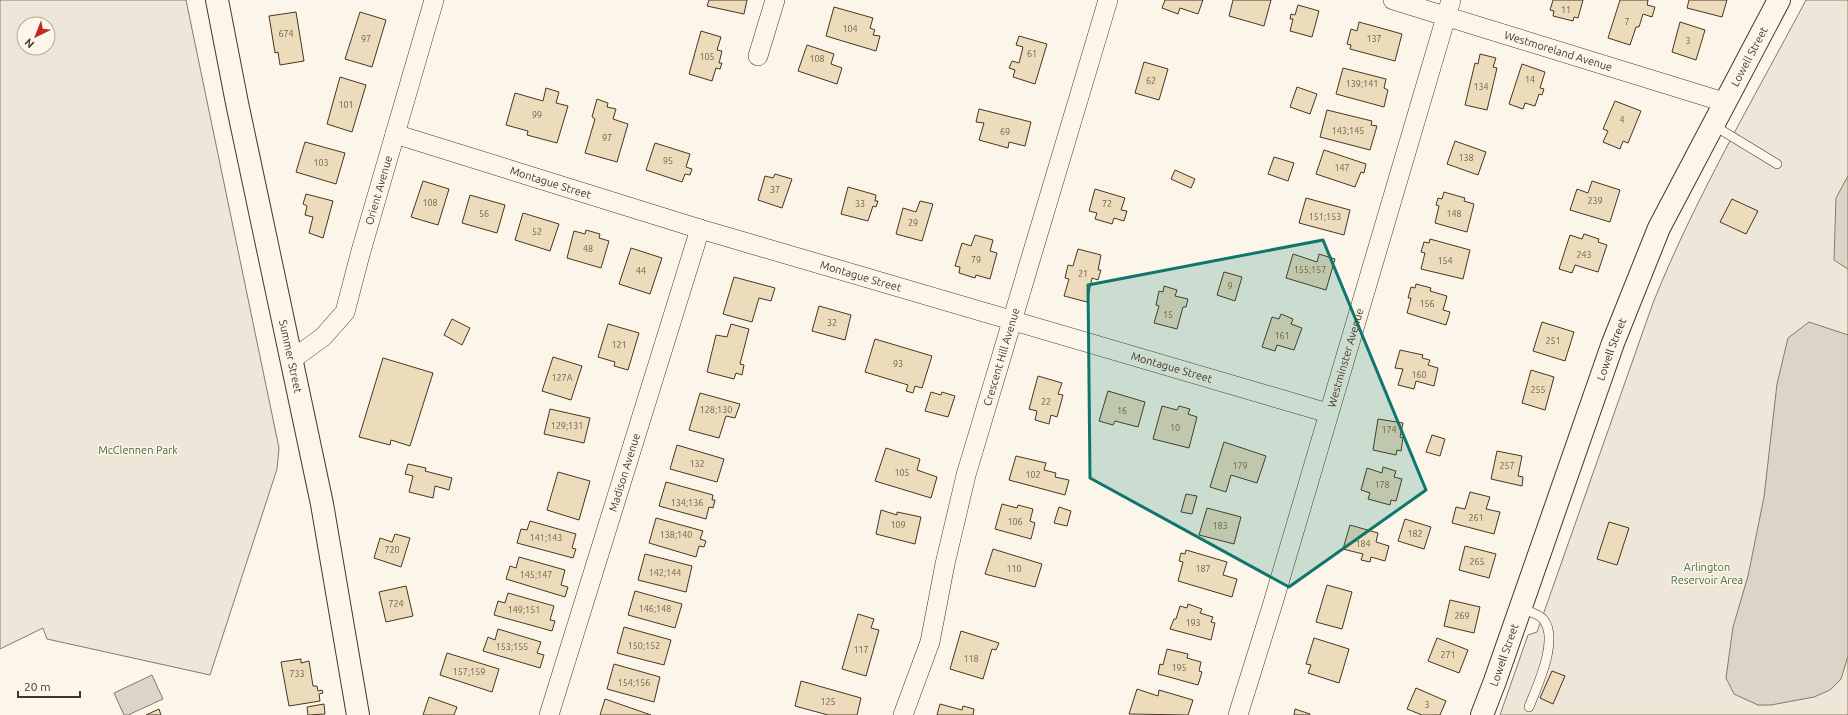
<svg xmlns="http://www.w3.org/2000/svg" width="1848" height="715" viewBox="0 0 1848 715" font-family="Ubuntu,sans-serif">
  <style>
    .green { fill: #ede6d9; stroke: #887966; fill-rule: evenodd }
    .water { fill: #dcd4c6; stroke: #887966 }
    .building { fill: #ecdcbc; stroke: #4a3520 }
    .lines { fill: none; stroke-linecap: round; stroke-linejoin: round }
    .lane-casing { stroke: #4a3520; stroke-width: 10 }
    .street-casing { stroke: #4a3520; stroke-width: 20 }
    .secondary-casing { stroke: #4a3520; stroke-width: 24 }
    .lane { stroke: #fbf6e9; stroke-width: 9 }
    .street { stroke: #fbf6e9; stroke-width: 19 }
    .secondary { stroke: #fbf6e9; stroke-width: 22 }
    .marked { fill: #0f766e; fill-opacity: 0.2; stroke: #0f766e; stroke-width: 3; stroke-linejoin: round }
    .labels { text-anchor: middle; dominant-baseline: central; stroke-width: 3; stroke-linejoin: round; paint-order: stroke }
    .number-label { font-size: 9px; fill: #725f47 }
    .street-label { font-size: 11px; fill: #4a3520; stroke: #fbf6e9 }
    .park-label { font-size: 11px; fill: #436837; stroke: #fbf6e9 }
  </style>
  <rect width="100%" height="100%" fill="#fbf6e9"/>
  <path class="green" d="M0,0h186l93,448 -2,21 -67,206 -163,-36 -4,-11 -43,21zM24,24h24v24h-24z
    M1806,0h42v715h-348l28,-80 9,-3 116,-329c42,-105 100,-203 153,-303z"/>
  <path class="water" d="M1848,176v93l-14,-9 2,-62z
    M1809,322l39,13v321l-7,23 -11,11 -16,7 -43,8h-13l-24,-11 -8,-16 7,-51 15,-51 16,-79 13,-113 11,-46z
    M152,675l11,24 -35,16h-4l-10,-22z"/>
  <path class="building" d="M709,0h38l-3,14 -37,-8z
    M1165,0h38l-5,14 -18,-6 -2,6 -16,-6z
    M1233,0h38l-7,26 -35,-10z
    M1553,0h30l-5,18 -4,-1 -1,4 -20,-5 1,-5 -4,-1z
    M1620,0h28l-1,5 8,2 -3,10 -9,-3 -4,13h-3l-6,18 -22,-7z
    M1689,0h38l-5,17 -35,-9z
    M1298,5l21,6 -7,26 -22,-6 3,-12h-3l1,-5 4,1z
    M834,7l39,11 -3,10 5,2 -2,5 7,1 -4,15 -50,-15z
    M296,12l8,49 -24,4 -2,-13 -3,1 -6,-37z
    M360,12l26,8 -14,47 -27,-8z
    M1359,22l43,12 -7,27 -45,-12 1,-4 -4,-1 4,-15 6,2z
    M1680,22l25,8 -9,30 -24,-8z
    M701,31l20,6 -4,13 5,1 -3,12h3l-2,6 -4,-1 -4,13 -23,-7z
    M1019,36l28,8 -12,40 -22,-7 2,-7 -6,-2 3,-7 7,2 4,-16 -7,-2z
    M807,45l27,9 -3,10 11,4 -5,16 -39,-13z
    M1480,54l16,4 -3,9 4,1 -10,42 -22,-5 10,-42 3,1z
    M1144,62l24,7 -9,31 -24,-7z
    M1522,64l23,8 -5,16 4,1 -2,6 -3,-1 -4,12 -10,-3 -2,6 -14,-5z
    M1343,68l43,11 -2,9 4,2 -4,17 -48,-13z
    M340,77l26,8 -14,47 -25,-8z
    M1297,87l20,7 -7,20 -20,-7z
    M546,88l13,4 -3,11 12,3 -11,37 -30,-8 1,-4 -22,-6 9,-32 28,8z
    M597,99l11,4 -1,4 9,2 -3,10 15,5 -11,38 -32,-9 10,-34 -3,-2z
    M1615,101l26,10 -13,32 -5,-2 -3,8 -17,-7 5,-11 -5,-2z
    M979,109l52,13 -6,24 -16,-4 -1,6 -29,-8 5,-17 -8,-1z
    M1327,110l45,11 -1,4 6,1 -7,24 -50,-13z
    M1455,141l31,11 -8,23 -31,-11z
    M305,142l40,11 -9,31 -40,-12z
    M655,143l35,11 -4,13 6,2 -2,6 -5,-1 -3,8 -36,-12z
    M1324,150l42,14 -2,9 -3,-1 -6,15 -39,-13z
    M1274,157l20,6 -6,18 -20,-7z
    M1175,170l20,9 -4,9 -20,-9z
    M775,174l17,5 -10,29 -24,-8 7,-24 8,2z
    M423,181l26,8 -11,36 -27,-8z
    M1592,181l28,9 -10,32 -40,-12 7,-21 11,4z
    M848,187l28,8 -1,6h3l-2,6 -3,-1 -5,15 -27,-7z
    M1095,189l30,9 -4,12 6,1 -3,10 -10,-3 -2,6 -17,-5 2,-6 -8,-2z
    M1444,192l21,6 -1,3 10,3 -7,28 -32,-9 4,-17 -3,-1 2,-7 4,1z
    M306,194l27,7 -10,37 -14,-5 4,-16 -8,-2 2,-9 -4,-2z
    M470,195l35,10 -8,28 -35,-10z
    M1306,198l44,12 -6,25 -45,-12z
    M1732,199l26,12 -12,23 -26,-12z
    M920,201l13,3 -11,37 -26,-7 7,-26 13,4z
    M523,213l36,11 -9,27 -35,-11z
    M586,230l14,4 -1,4 10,3 -8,27 -34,-10 7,-27 11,3z
    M1584,234l15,5 -1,3 9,3 -9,27 -23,-7 -3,8 -13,-4 11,-34 12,4z
    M975,235l18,5 -3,11 7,2 -7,26 -14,-4 -1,3 -16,-5 1,-6 -5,-1 7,-23 9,3z
    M1430,239l40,11 -7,29 -42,-10 4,-16 -4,-1 3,-10 5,1z
    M631,248l31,10 -12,36 -31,-10z
    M1078,249l23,6 -3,15h3l-3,10 -6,-2 -5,24 -23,-6 5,-17 -4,-1 3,-13 5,1z
    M1293,254l24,8 2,-8 16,5 -9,31 -40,-12z
    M1224,272l18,5 -7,24 -18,-6z
    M734,277l41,11 -4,13 -12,-3 -7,24 -29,-8z
    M1416,284l15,4 -1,3 17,5 -4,14 7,2 -4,13 -39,-12 4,-15h-3l3,-11 4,1z
    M1164,286l13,4 -2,6 13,3 -2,8h-3l-6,22 -23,-6 5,-17 -3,-1 3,-14 4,1z
    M819,306l32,9 -6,25 -33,-9z
    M1281,314l12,5 -2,5 11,4 -8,22 -17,-5 -2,6 -13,-4 10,-30 7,2z
    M452,319l18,9 -8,17 -18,-10z
    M1542,322l32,10 -9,29 -32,-10z
    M608,324l31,9 -11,37 -14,-4 1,-4 -17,-5z
    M731,324l18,5 -9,35 4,1 -2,10 -6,-2 -2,6 -27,-7 9,-37 11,2z
    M875,339l57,17 -10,32 -7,-2 -2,7 -7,-2 2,-6 -43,-13z
    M1400,350l23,5 -1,3 8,2 -2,5 10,3 -4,18 -18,-5 -2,8 -16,-4 5,-16 -8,-1z
    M553,357l29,9 -11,34 -29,-9z
    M383,358l50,15 -23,73 -19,-6 -1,5 -31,-8z
    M1531,370l23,7 -9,33 -23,-7z
    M1038,376l24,7 -4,11 5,1 -6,22 -6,-2 -2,9 -14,-4 2,-9 -8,-2z
    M1108,391l37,11 -7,25 -23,-6 -2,4 -14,-4z
    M931,392l10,3 1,-3 13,4 -7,21 -23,-6z
    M700,393l40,11 -5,14 -9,-2 -7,22 -30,-8z
    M1162,406l15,4 2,-4 11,3 -2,5 9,3 -8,31 -36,-9z
    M550,409l40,9 -6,25 -40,-9z
    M1378,419l25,4 -3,14 3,1 -2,13 -4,-1 -1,5 -23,-5z
    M1432,435l13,4 -5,17 -14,-4z
    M1224,442l42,14 -9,27 -26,-8 -5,17 -16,-5z
    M677,445l47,14 -7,23 -47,-13z
    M886,448l34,11 -3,11 20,7 -6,21 -56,-17z
    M1497,451l25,5 -4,20 5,1 -1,9 -31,-7z
    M1016,456l30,7 -2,7 12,3 -1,4 14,3 -4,15 -56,-15z
    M408,464l18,4 -1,3 27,7 -3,12 -14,-4 -2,12 -24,-6 4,-16 -8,-2z
    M1383,467l13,4 -2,6 8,2 -6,22 -5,-1 -1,5 -22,-6 2,-6 -9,-3 6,-22 15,5z
    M558,472l32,9 -11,39 -32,-10z
    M666,482l47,13 -1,5h3l-2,8 -4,-1 -3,12 -47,-13z
    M1470,492l20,5 -4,12 14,3 -6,22 -42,-11 4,-16 9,2z
    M1186,494l11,2 -5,18 -11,-2z
    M1002,504l15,4 1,-3 15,4 -3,12 5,2 -4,16 -36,-10z
    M1059,507l12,4 -4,15 -13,-3z
    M1207,508l34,9 -7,27 -35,-9z
    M881,510l16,5v-3l24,5 -6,27 -39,-10z
    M656,518l47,13 -3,8 6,2 -2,6 -5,-1 -3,11 -47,-14z
    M1405,519l26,8 -7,22 -26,-8z
    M530,521l46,13 -4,14 4,1 -3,9 -56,-15 4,-14 6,1z
    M1609,522l20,6 -12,37 -20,-6z
    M1350,525l28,8 -2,9 13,4 -4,15 -14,-4 -1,5 -9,-2 2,-6 -20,-5z
    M395,534l15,4 -9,29 -27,-9 6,-20 12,4z
    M1465,546l31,8 -7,24 -30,-8z
    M993,549l49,15 -7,23 -50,-13z
    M1186,550l41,12 -4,13 14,4 -5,18 -54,-16 5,-19 -4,-1 2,-8 4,1z
    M645,554l47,12 -6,26 -48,-12z
    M519,557l46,13 -4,15 7,2 -3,10 -59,-18 4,-13 6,2z
    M1327,585l25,7 -10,37 -26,-7z
    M406,586l7,30 -27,6 -7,-30z
    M635,591l47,13 -7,24 -47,-13z
    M508,593l46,13 -4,14 5,1 -3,10 -58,-16 4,-14 7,2z
    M1450,600l30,7 -6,26 -30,-7z
    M1188,604l14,5 -2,4 13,4 -2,5 4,1 -4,17 -41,-11 4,-10h2l4,-13 7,2z
    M858,614l16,5 -3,9 8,2 -13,46 -24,-7z
    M624,627l47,13 -7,25 -47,-12z
    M498,629l43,13 -4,11 7,2 -4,13 -57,-17 5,-14 7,3z
    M961,631l38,12 -3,7 -4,-1 -9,30 -33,-10z
    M1314,638l35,11 -10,34 -31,-10 3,-8 -5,-1z
    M1437,638l31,12 -9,23 -31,-12z
    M1167,649l21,5 -1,4 14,4 -2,9 3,1 -4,13 -40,-11 2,-10 3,1z
    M447,653l52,16 -7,23 -52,-17z
    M301,659v4l8,-2 4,25h4l1,5 4,-1 1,3 -4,1 1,7 -31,5 -8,-44z
    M614,664l46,13 -6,25 -47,-13z
    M1552,671l13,5 -12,28 -13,-6z
    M801,681l60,17 -4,17h-29l-33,-9z
    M1416,688l30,13 -6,14h-18l-15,-6z
    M1137,689l21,7 1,-6 34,10 -5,15 -59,-1z
    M429,697l28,10 -3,8h-31z
    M605,699l46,16h-51z
    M324,704l1,10 -17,1 -1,-8z
    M940,704l22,6 1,-4 11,3 -1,6h-36z
    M159,709l2,6h-15z
    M1295,709l15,5v1h-16z"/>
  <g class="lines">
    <defs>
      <path id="lane" d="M1713,125l64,39
        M1521,608c6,3 18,6 22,11 17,20 -6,67 -14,88"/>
      <g id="street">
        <path id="s1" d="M1393,0l331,102"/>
        <path d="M758,56l17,-56"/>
        <path id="s2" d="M395,134l305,95 628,184"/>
        <path id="s3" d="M291,360l32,-23 22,-25 16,-61 73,-251"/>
        <path id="s4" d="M549,715l151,-486"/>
        <path id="s5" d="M903,715l27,-73 15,-78 21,-89 142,-475"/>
        <path id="s6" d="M1238,715l35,-112 178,-603"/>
      </g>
      <g id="secondary">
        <path id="s7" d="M217,0l20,103 85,401 36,211"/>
        <path id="s8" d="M1482,715l13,-34 118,-338 46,-115 120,-228"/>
      </g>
    </defs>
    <use href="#lane" class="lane-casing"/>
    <use href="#street" class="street-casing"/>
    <use href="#secondary" class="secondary-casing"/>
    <use href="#lane" class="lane"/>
    <use href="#street" class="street"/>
    <use href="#secondary" class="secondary"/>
  </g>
  <path class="marked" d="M1323,240l103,250 -137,97 -199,-109 -2,-193z"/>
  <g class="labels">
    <g class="number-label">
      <text x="1566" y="10">11</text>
      <text x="1627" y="22">7</text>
      <text x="850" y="29">104</text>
      <text x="286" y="34">674</text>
      <text x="366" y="39">97</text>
      <text x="1374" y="39">137</text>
      <text x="1688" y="41">3</text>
      <text x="1032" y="54">61</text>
      <text x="707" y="57">105</text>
      <text x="817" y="59">108</text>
      <text x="1530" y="80">14</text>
      <text x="1151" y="81">62</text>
      <text x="1362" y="84">139;141</text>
      <text x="1481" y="87">134</text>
      <text x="346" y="105">101</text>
      <text x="537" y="115">99</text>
      <text x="1622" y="120">4</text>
      <text x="1348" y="131">143;145</text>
      <text x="1005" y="132">69</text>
      <text x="607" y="138">97</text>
      <text x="1466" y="158">138</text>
      <text x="668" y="161">95</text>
      <text x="321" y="163">103</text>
      <text x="1342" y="168">147</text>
      <text x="775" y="190">37</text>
      <text x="1595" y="201">239</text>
      <text x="430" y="203">108</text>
      <text x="860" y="204">33</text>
      <text x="1107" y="204">72</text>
      <text x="484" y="214">56</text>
      <text x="1454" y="214">148</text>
      <text x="1325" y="217">151;153</text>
      <text x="913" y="223">29</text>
      <text x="537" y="232">52</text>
      <text x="588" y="249">48</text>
      <text x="1584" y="255">243</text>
      <text x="976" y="260">79</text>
      <text x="1445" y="261">154</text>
      <text x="1310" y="270">155;157</text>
      <text x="641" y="271">44</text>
      <text x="1083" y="274">21</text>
      <text x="1230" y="286">9</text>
      <text x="1427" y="304">156</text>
      <text x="1168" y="315">15</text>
      <text x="832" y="323">32</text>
      <text x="1282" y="336">161</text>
      <text x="1553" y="341">251</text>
      <text x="619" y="345">121</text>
      <text x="898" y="364">93</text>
      <text x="1419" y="375">160</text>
      <text x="562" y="378">127A</text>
      <text x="1538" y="390">255</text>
      <text x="1046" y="402">22</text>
      <text x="716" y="410">128;130</text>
      <text x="1122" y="411">16</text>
      <text x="567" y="426">129;131</text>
      <text x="1175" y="428">10</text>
      <text x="1389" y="430">174</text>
      <text x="697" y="464">132</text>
      <text x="1240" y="466">179</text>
      <text x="1507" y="466">257</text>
      <text x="902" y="473">105</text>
      <text x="1033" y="475">102</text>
      <text x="1382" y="485">178</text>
      <text x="687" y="503">134;136</text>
      <text x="1476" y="518">261</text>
      <text x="1015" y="522">106</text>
      <text x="898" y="525">109</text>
      <text x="1220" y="526">183</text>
      <text x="1415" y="534">182</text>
      <text x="676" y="535">138;140</text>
      <text x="546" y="538">141;143</text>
      <text x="1363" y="544">184</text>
      <text x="392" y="550">720</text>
      <text x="1477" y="562">265</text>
      <text x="1014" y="569">110</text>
      <text x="1203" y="569">187</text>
      <text x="665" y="573">142;144</text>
      <text x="536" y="575">145;147</text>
      <text x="396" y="604">724</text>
      <text x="655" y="609">146;148</text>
      <text x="524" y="610">149;151</text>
      <text x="1462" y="616">269</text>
      <text x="1193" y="623">193</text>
      <text x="644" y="646">150;152</text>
      <text x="512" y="647">153;155</text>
      <text x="861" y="650">117</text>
      <text x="1448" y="655">271</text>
      <text x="971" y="659">118</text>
      <text x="1179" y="668">195</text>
      <text x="469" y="672">157;159</text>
      <text x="297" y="674">733</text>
      <text x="634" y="683">154;156</text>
      <text x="828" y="702">125</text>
      <text x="1427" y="705">3</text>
    </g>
    <g class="street-label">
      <text stroke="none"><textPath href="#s1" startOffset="173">Westmoreland Avenue</textPath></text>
      <text stroke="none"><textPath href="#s8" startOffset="712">Lowell Street</textPath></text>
      <text stroke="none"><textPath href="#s2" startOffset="163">Montague Street</textPath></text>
      <text stroke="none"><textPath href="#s3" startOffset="199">Orient Avenue</textPath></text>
      <text stroke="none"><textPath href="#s2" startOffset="487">Montague Street</textPath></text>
      <text stroke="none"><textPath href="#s8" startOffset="388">Lowell Street</textPath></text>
      <text stroke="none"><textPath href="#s7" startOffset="364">Summer Street</textPath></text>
      <text stroke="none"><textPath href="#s5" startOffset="372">Crescent Hill Avenue</textPath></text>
      <text stroke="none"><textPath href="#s6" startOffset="373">Westminster Avenue</textPath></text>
      <text stroke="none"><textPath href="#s2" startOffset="811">Montague Street</textPath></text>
      <text stroke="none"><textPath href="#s4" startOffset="254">Madison Avenue</textPath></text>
      <text stroke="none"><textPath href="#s8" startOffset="64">Lowell Street</textPath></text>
    </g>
    <g class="park-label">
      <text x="138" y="450">McClennen Park</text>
      <text x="1707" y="567">Arlington<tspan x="1707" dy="13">Reservoir Area</tspan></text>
    </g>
  </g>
  <g transform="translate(36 36) rotate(223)"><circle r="19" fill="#fbf6e9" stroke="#b4a999"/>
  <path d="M0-3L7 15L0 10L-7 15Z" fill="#c62828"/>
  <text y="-6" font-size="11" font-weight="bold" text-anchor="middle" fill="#4a3520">N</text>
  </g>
  <path d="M18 691v6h62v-6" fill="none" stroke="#4a3520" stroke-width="2"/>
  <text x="24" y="691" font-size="12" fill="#4a3520" stroke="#fbf6e9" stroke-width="3" paint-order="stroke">20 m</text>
</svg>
